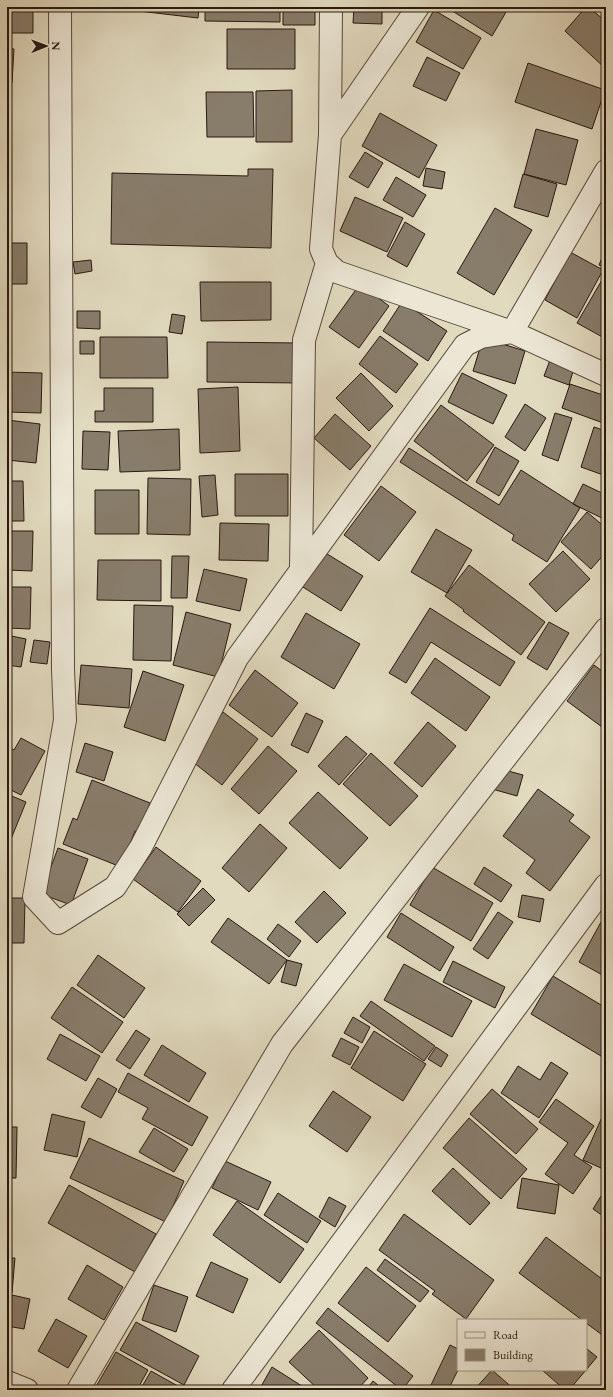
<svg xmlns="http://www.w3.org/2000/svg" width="613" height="1397" viewBox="0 0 613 1397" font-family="'EB Garamond',serif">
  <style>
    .building { fill: #887d6b; stroke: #281910 }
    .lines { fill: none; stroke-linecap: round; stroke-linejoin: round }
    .minor-casing { stroke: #56493c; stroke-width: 24 }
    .minor { stroke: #ece7d5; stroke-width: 22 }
  </style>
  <rect width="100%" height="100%" fill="#e1dabf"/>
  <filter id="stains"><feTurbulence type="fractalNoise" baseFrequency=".005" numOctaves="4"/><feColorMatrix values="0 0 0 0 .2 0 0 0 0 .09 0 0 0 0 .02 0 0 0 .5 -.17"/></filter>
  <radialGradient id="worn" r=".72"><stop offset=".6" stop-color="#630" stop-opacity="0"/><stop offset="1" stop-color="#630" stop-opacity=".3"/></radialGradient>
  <path class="building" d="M7,7h26v26h-26z
    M105,7h94l-1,11z
    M205,7h75v15l-75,-1z
    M283,7h32v18h-32z
    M354,7h28v17l-29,-1z
    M446,7h63l-17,29z
    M586,7h3l17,15v47l-41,-38z
    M598,7h8v8z
    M434,10l47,28 -18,31 -47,-27z
    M227,29h68v40h-68z
    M7,48l7,1 -2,34h-5z
    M427,57l33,16 -14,28 -33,-15z
    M528,63l77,27 -13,39 -77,-27z
    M292,90v52h-36v-51z
    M206,92h47l1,45h-47z
    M380,113l57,32 -18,33 -57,-32z
    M536,129l42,11 -12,45 -42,-11z
    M365,152l18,11 -15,25 -19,-11z
    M426,168l19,4 -3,17 -19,-3z
    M248,169h25l-2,79 -160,-4 1,-71 136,3z
    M523,174l34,10 -9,33 -34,-10z
    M396,177l30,18 -13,22 -30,-17z
    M355,197l48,21 -16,34 -47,-21z
    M495,208l37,22 -38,65 -37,-22z
    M405,222l20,12 -18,33 -20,-11z
    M7,243h20v41h-20z
    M606,248v20l-7,-3z
    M570,252l33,18 -26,48 -32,-18z
    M91,260l1,11 -17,3 -2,-12z
    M606,273v66l-29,-16z
    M200,282h71v38l-70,1z
    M360,284l29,22 -30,42 -30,-21z
    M402,302l45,29 -19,30 -45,-30z
    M77,311h23v18l-23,-1z
    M172,314l13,2 -3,18 -13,-2z
    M380,336l38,28 -22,29 -37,-29z
    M100,337h67l1,41h-68z
    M483,338l42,13 -10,33 -42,-13z
    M80,341h14v13h-14z
    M207,342l93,1v40l-93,-1z
    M550,360l24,8 -5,17 -25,-9z
    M7,372l35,1 -1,40 -34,-1z
    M361,373l32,33 -24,25 -33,-33z
    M462,373l45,22 -14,29 -45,-22z
    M570,384l36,12v28l-44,-16z
    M238,387l2,64 -40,2 -2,-64z
    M104,388h49v34h-58v-11h9z
    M525,404l21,14 -21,33 -20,-14z
    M441,405l53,40 -27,36 -53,-40z
    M555,413l17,5 -14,43 -16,-6z
    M335,414l36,32 -21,24 -36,-32z
    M7,420l33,4 -4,39 -29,-3z
    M594,427l12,4v45l-25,-9z
    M179,429l1,41 -60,2 -2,-41z
    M83,431l27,1 -2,38 -26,-1z
    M495,447l24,14 -20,35 -23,-14z
    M409,448l90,57 22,-35 59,38 -33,54 -35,-22 2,-5 -114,-73z
    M235,474h53v42h-53z
    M215,475l3,40 -16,2 -3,-41z
    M148,478l43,1 -1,56 -43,-1z
    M7,481h16l1,40h-17z
    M583,484l23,11v25l-33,-16z
    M381,486l35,26 -37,49 -35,-26z
    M95,490h44v44h-44z
    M587,512l19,16v24l-15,17 -30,-27z
    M220,523l49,1 -1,37 -49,-1z
    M436,529l36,21 -25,43 -36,-21z
    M7,531h26l-1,40 -25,-1z
    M319,549l44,27 -22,35 -43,-27z
    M563,551l27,28 -34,33 -27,-28z
    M172,556h17l-2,42h-16z
    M98,560h63v41l-64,-1z
    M469,565l76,57 -24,33 -58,-44 1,-1 -19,-14z
    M204,569l43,10 -7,32 -44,-10z
    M7,587h24l-1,42 -23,-1z
    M134,605l39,1 -2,55 -38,-1z
    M430,608l85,54 -15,24 -69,-44 -25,41 -17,-10z
    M186,612l45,12 -13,53 -45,-12z
    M306,613l54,31 -26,45 -53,-32z
    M549,622l20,11 -22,37 -20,-12z
    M7,635l19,4 -5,28 -14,-2z
    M34,640l16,2 -3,22 -17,-2z
    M435,658l55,39 -24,34 -55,-38z
    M81,665l51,4 -3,39 -51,-4z
    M594,665l12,9v56l-39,-29z
    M255,670l43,33 -26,34 -43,-32z
    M143,671l41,14 -19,56 -41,-14z
    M223,712l35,27 -36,46 -34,-27z
    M306,713l17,8 -15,32 -17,-8z
    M428,722l28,24 -34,41 -28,-24z
    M346,736l21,18 -28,31 -21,-19z
    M21,738l24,13 -24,44 -14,-7v-42l7,4z
    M85,743l28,9 -9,29 -28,-9z
    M268,746l29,25 -38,43 -28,-25z
    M371,753l47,43 -28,30 -47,-42z
    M497,768l26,7 -6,21 -25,-7z
    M92,780l58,23 -11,30 -4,-2 -14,36 -58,-23 10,-26 4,2z
    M538,789l36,26 -5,6 21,16 -40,54 -24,-18 9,-13 -32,-24z
    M318,792l50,46 -28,31 -51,-46z
    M7,794l19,8 -17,42 -2,-1z
    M260,824l27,24 -38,44 -27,-24z
    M156,847l45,34 -23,31 -45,-33z
    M58,848l30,11 -17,46 -30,-11z
    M432,867l61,36 -22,38 -61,-36z
    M484,867l28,18 -11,17 -27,-18z
    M203,888l12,12 -26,26 -12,-12z
    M324,891l22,22 -29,30 -22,-21z
    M522,895l22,4 -4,23 -22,-5z
    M606,897v17l-8,-3z
    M7,898h18l-1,45h-17z
    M498,912l15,10 -25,37 -15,-10z
    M401,913l53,34 -14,24 -53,-34z
    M228,918l59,42 -18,24 -58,-42z
    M601,922l5,3v52l-27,-15z
    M278,924l23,17 -12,16 -22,-18z
    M98,955l47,33 -21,30 -47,-33z
    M287,960l15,4 -6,22 -15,-4z
    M453,961l52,26 -10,21 -52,-26z
    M404,964l68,37 -20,36 -68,-37z
    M553,976l53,32v51l-75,-45z
    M72,987l51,35 -21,31 -51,-35z
    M371,1001l64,45 -11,15 -64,-45z
    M353,1017l17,10 -8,16 -18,-10z
    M136,1030l14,9 -20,30 -14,-9z
    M374,1031l52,33 -23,37 -52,-33z
    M60,1034l40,22 -14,25 -39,-22z
    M341,1038l18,9 -9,18 -18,-9z
    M162,1045l44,28 -17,29 -45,-27z
    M436,1047l12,8 -7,12 -13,-8z
    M551,1062l17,11 -29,45 -38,-25 17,-27 22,14z
    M128,1073l80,44 -16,29 -50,-27 6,-11 -30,-16z
    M98,1078l19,11 -16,29 -20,-11z
    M492,1089l46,40 -22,25 -46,-40z
    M333,1091l38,26 -24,35 -38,-26z
    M556,1099l38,27 -20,29 18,12 -19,27 -28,-20 23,-31 -29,-21z
    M606,1108v50l-5,10 -18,-8z
    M52,1114l33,8 -8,35 -33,-7z
    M469,1118l58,51 -26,30 -58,-51z
    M7,1127h10l-1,51h-9z
    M154,1128l34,21 -14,23 -35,-20z
    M89,1138l95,43 -18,41 -96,-44z
    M225,1161l46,21 -13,28 -46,-22z
    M453,1168l37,35 -20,22 -38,-34z
    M522,1178l37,7 -4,29 -38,-6z
    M69,1185l87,49 -21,38 -87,-49z
    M606,1188v30l-13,-9z
    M278,1193l43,28 -14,22 -43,-28z
    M329,1197l17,9 -11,21 -16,-10z
    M237,1201l67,48 -24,34 -67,-48z
    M404,1214l90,66 -28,39 -34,-25 3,-3 -56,-41z
    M546,1237l60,45v46l-5,6 -15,-11v-3h-4l-63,-47z
    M7,1258h8l-3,35 -5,-1z
    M385,1259l44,32 -9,11 -43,-32z
    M211,1262l37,17 -15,34 -37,-17z
    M87,1265l36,22 -19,33 -36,-21z
    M366,1267l50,39 -28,36 -50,-39z
    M154,1285l34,12 -12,35 -34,-12z
    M12,1295l18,4 -6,30 -17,-3z
    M328,1308l85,68 -11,14 -86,-67z
    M56,1319l31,17 -19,32 -30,-17z
    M136,1322l63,34 -15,29 -64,-35z
    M319,1330l49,48 -11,12h-38l-30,-28z
    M450,1345l8,4v21l-10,20h-6l-11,-5z
    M586,1348l11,9 -11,13z
    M116,1352l32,18 -11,20h-43z
    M272,1367l33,21 -1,2h-45z
    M492,1370l23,20h-41z
    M542,1370h44l-17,20h-4z
    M151,1371l34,19h-45z
    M373,1381l11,9h-18z"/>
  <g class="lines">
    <defs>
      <path id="minor" d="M60,7l3,662 2,51 -31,177 24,26 57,-36 26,-40 96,-189 228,-313 16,-8 31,-5 94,-161
        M418,7l-88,128 -9,114 6,14 10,9 175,60 94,43
        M330,135l1,-128
        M301,570l3,-230 23,-77
        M7,1382l20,8
        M78,1390l204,-346 324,-415
        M233,1390l373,-505"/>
    </defs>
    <use href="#minor" class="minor-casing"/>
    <use href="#minor" class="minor"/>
  </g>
  <rect width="613" height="1397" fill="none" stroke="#e1dabf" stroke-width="24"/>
  <rect x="8" y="8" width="597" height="1381" fill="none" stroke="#281910" stroke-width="2"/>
  <rect x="12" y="12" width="589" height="1373" fill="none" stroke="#281910"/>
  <rect x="457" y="1319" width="130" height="52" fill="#ece7d5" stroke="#9e9586"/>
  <rect x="465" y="1332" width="20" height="6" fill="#ece7d5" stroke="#9e9586"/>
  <text x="493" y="1339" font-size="12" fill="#281910">Road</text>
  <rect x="465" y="1349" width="20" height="12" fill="#887d6b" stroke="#9e9586"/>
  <text x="493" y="1359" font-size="12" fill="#281910">Building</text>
  <g transform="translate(46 46) rotate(89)" stroke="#ece7d5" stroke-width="3" paint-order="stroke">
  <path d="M0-3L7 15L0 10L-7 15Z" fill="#281910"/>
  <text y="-6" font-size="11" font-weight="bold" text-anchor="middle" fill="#281910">N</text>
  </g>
  <rect width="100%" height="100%" filter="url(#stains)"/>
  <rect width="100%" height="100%" fill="url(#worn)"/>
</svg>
